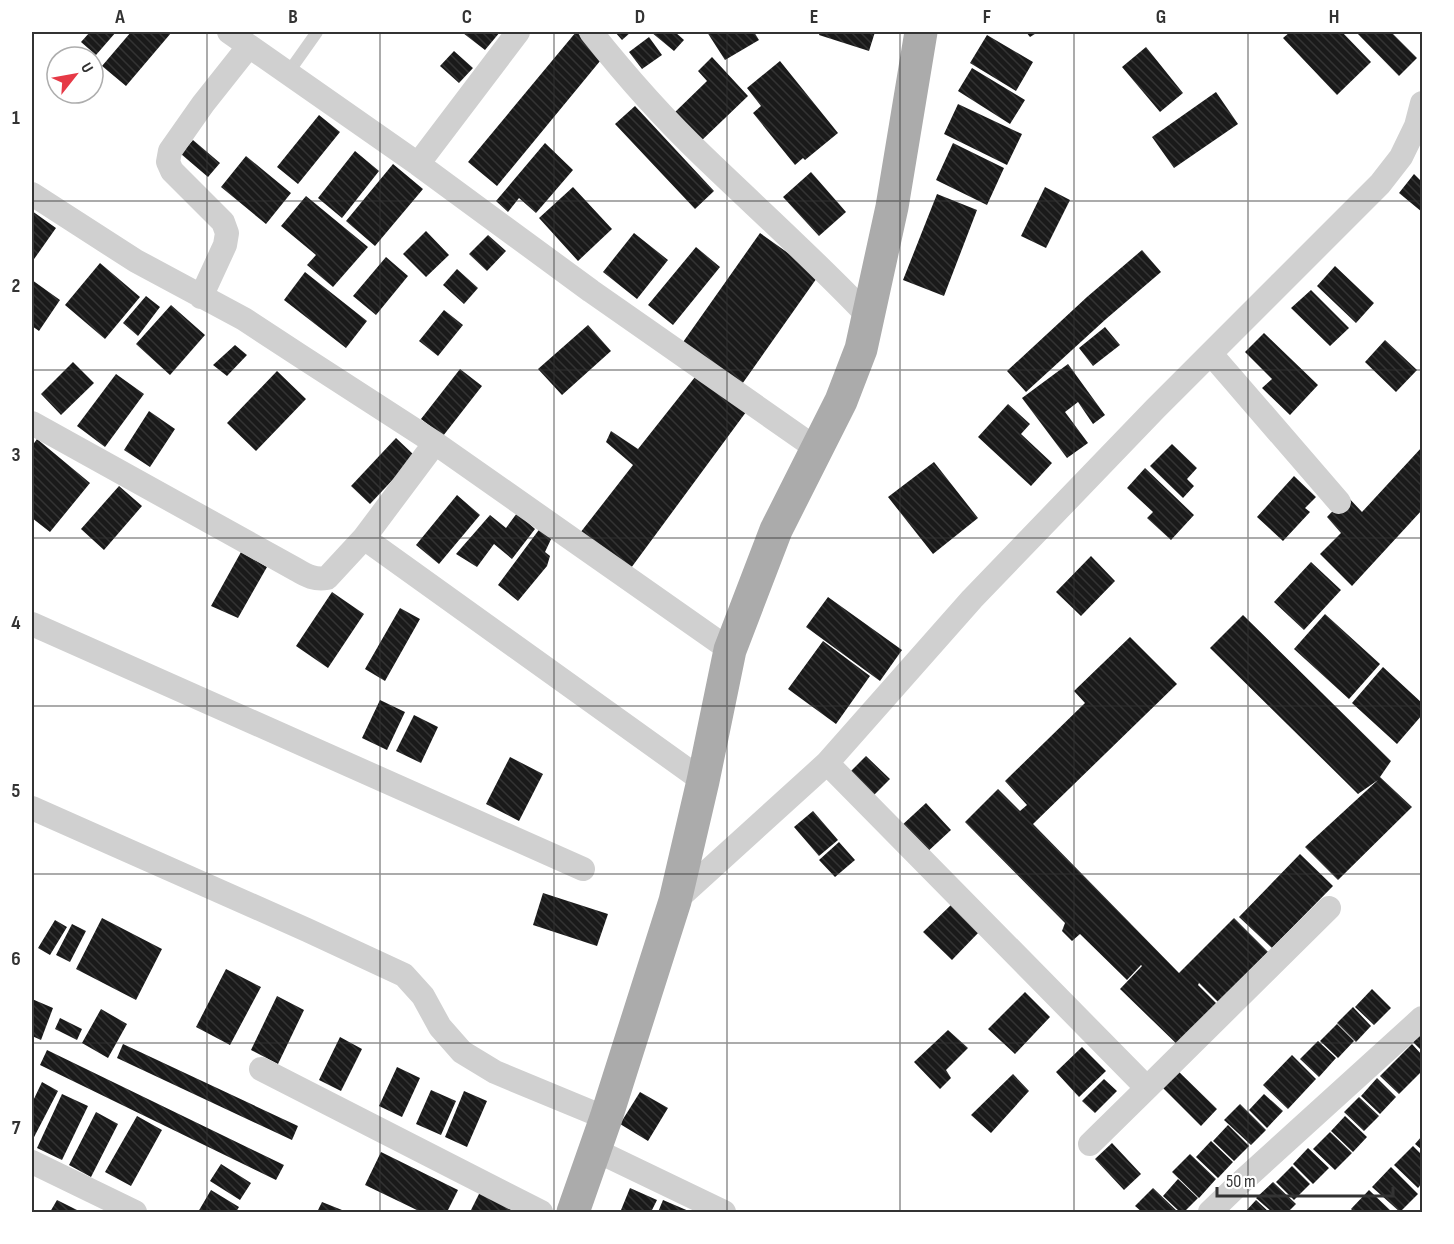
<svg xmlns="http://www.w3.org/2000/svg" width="1454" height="1244" viewBox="0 0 1454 1244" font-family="'Sofia Sans Condensed',sans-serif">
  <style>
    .building { fill: url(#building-back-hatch) }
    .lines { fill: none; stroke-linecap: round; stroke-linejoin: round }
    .lane { stroke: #d0d0d0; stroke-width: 12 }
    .street { stroke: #d0d0d0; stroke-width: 24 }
    .primary { stroke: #ababab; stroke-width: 33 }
    .grid { fill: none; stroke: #333; stroke-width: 1.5; stroke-opacity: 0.55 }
    .neatline { fill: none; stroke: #333; stroke-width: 2 }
    .grid-label { font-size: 20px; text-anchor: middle; font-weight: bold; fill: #333 }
  </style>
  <defs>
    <pattern id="building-back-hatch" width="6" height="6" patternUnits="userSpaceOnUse" patternTransform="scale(1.5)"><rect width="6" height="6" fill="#1a1a1a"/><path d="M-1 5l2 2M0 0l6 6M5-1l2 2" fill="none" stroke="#333"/></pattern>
  </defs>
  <rect width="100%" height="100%" fill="#fff"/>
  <path class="building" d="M90,32h26l-20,23 -15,-13z
    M131,32l40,1 -45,53 -24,-20z
    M464,32h36l-15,18 -22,-17z
    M576,32l29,23 -108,131 -29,-24z
    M615,32h16l-9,8z
    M651,32h24l9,8 -10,11z
    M707,32h47l5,8 -34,20z
    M820,32h55l-6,19 -50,-16z
    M1026,32h12l-8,5z
    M1290,32h52l29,30 -34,33 -54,-57z
    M1356,32h35l26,26 -18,18z
    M987,35l46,27 -17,29 -46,-28z
    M649,37l13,18 -20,14 -13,-17z
    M1146,47l37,46 -23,19 -38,-45z
    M454,51l19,17 -14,15 -19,-17z
    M712,57l36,39 -48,46 -28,-27 35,-34 -9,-10z
    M780,61l58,72 -33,27 -2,-2 -8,7 -42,-52 8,-7 -14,-18z
    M972,68l53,32 -15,24 -52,-33z
    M1216,92l22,32 -64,44 -22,-31z
    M958,104l64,30 -15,31 -63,-31z
    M635,106l79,85 -19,18 -80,-85z
    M319,115l21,17 -42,52 -21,-17z
    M193,140l27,23 -12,14 -27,-23z
    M545,143l28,27 -37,43 -17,-15 -11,14 -12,-11z
    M953,143l51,25 -17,37 -51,-25z
    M355,151l24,20 -37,47 -24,-20z
    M246,156l45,37 -25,31 -45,-37z
    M393,164l30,25 -48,57 -29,-25z
    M811,172l35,40 -27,24 -36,-39z
    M1414,174l8,8v30l-23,-19z
    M573,187l39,42 -34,32 -39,-43z
    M1045,187l25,13 -24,48 -25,-12z
    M937,194l40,16 -33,86 -41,-16z
    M306,196l62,51 -35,40 -26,-22 9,-10 -35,-29z
    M32,211l24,17 -24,34z
    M426,231l23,24 -23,22 -23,-23z
    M634,233l34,27 -31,39 -34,-27z
    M760,233l59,42 -79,112 -59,-42z
    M488,235l18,16 -19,20 -18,-17z
    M696,247l24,20 -47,58 -25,-20z
    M1142,250l19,22 -55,47 -80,73 -19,-21 80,-74z
    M386,257l22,19 -32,39 -23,-19z
    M100,263l40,34 -35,42 -40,-34z
    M1335,266l39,37 -18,20 -39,-37z
    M457,269l21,19 -14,16 -21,-19z
    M305,272l62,49 -21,27 -62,-48z
    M32,280l28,20 -21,31 -7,-5z
    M1311,290l38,38 -19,18 -39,-38z
    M146,296l14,11 -22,29 -15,-13z
    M171,305l34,30 -35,40 -34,-31z
    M444,310l19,15 -25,31 -19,-15z
    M588,325l23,26 -49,44 -24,-26z
    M1105,327l15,18 -27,21 -14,-18z
    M1264,333l54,52 -28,30 -28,-27 10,-9 -27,-27z
    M1385,340l32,30 -21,22 -31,-30z
    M235,345l12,10 -20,21 -14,-11z
    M73,362l21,21 -33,32 -20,-21z
    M1068,364l37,51 -12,9 -15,-22 -13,10 23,31 -21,15 -45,-60z
    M460,369l22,17 -39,50 -22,-17z
    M277,371l29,28 -50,52 -29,-28z
    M699,372l50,36 -118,160 -51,-35 53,-68 -27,-23 5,-11 27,18z
    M116,374l28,20 -39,53 -28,-21z
    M1008,404l22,20 -9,10 31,29 -21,23 -53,-49z
    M149,411l26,18 -25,38 -26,-17z
    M396,438l19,18 -45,48 -19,-18z
    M37,439l53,44 -40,49 -18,-14v-72z
    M1172,444l25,24 -10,11 7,7 -11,12 -33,-32z
    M1422,447v63l-70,76 -32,-32 21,-21 -14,-16 20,-21 15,16z
    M934,462l44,56 -45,36 -45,-57z
    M1145,468l49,47 -23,25 -24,-22 6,-6 -26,-24z
    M1294,476l22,21 -11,11 5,4 -27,29 -26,-24z
    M119,486l23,20 -38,44 -23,-21z
    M457,495l23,20 -41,49 -23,-19z
    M517,513l18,16 -23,30 -18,-15 -17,23 -21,-13 34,-39 16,13z
    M541,527l12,8 -8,17 5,4 -3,10 -29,35 -20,-16z
    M241,552l26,15 -29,51 -27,-12z
    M1091,556l24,25 -34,35 -25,-24z
    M1311,562l30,28 -37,40 -30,-28z
    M332,592l32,22 -36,54 -32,-22z
    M828,597l74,53 -22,31 -74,-54z
    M400,608l20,11 -35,62 -20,-12z
    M1325,614l55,50 -31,35 -55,-50z
    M1243,615l148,146 -11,16 32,30 -74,73 -33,-33 73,-67 -20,14 -148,-146z
    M1130,637l47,47 -144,140 146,149 55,-55 34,34 -50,50 -19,-19 -1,2 23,23 -39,41 -62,-60 22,-23 -1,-1 -14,15 -47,-46 -8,7 -10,-10 3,-8 -100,-101 33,-33 22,22 7,-6 -22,-24 80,-78 -11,-12z
    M823,641l47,35 -34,48 -48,-35z
    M1383,667l39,36v12l-25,29 -45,-41z
    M380,700l25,12 -18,38 -25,-12z
    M414,715l24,12 -17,36 -25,-12z
    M866,756l24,23 -20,20 -24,-23z
    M510,757l33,17 -24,47 -33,-17z
    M926,803l25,27 -26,24 -25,-27z
    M813,811l25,29 -19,16 -25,-29z
    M839,842l16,18 -20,17 -16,-17z
    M1300,854l33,32 -61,62 -33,-31z
    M543,893l65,21 -11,32 -64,-21z
    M952,904l28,27 -28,29 -29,-28z
    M102,918l60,31 -26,51 -60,-31z
    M55,920l12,7 -17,28 -12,-7z
    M72,924l14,7 -16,31 -14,-7z
    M226,969l35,18 -31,58 -34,-18z
    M1372,989l19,19 -17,17 -19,-18z
    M1025,992l25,25 -35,37 -27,-25z
    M277,996l27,14 -26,54 -27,-14z
    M32,999l21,9 -12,32 -9,-4z
    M1353,1007l18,19 -15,16 -19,-19z
    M101,1009l26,15 -19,34 -26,-15z
    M60,1018l22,11 -5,11 -22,-11z
    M1337,1024l17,17 -16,17 -18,-17z
    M948,1030l20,18 -22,22 5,8 -11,11 -26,-27z
    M1422,1032v19l-9,-9z
    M340,1037l22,12 -21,42 -22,-11z
    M1318,1041l18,17 -17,19 -19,-18z
    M123,1044l175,82 -6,14 -175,-82z
    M1412,1044l10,11v16l-23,23 -19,-18z
    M1082,1047l24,24 -27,26 -23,-25z
    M47,1050l237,115 -8,15 -236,-115z
    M1292,1055l24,24 -28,30 -25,-24z
    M1173,1066l44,43 -16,17 -44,-44z
    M397,1067l23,11 -18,39 -23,-11z
    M1013,1074l16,17 -38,42 -20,-18z
    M1377,1078l19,19 -16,17 -19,-18z
    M1104,1079l13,12 -22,22 -13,-12z
    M42,1082l16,9 -26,50v-38z
    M431,1090l25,11 -15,34 -25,-11z
    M464,1091l23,10 -20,46 -22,-10z
    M640,1092l28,16 -20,33 -28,-17z
    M62,1094l26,12 -26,54 -25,-12z
    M1264,1094l19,17 -16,17 -18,-18z
    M1359,1097l20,19 -15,15 -20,-19z
    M1240,1104l26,26 -15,15 -27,-25z
    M96,1112l22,12 -27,53 -22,-12z
    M137,1116l25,14 -31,56 -26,-14z
    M1345,1116l22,21 -14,15 -22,-21z
    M1228,1125l21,21 -15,15 -21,-20z
    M1330,1132l22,21 -17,17 -22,-21z
    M1422,1136v14l-7,-6z
    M1211,1141l22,21 -15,16 -22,-21z
    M1112,1143l29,31 -17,16 -29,-31z
    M1413,1146l9,9v28l-4,5 -24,-23z
    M1308,1148l21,20 -16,16 -20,-20z
    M381,1152l77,38 -11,22h-26l-56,-27z
    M1190,1154l26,25 -17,19 -27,-26z
    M221,1164l30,19 -11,17 -30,-19z
    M1292,1166l18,18 -16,16 -18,-18z
    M1391,1167l27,27 -18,18 -28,-25z
    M1178,1179l20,19 -14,14h-4l-17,-16z
    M1273,1182l23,22 -8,8h-16l-16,-14z
    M630,1188l27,12 -6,12h-24l-6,-2z
    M1153,1188l25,24h-36l-7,-6z
    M211,1190l28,17 -3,5h-38z
    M1369,1190l23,22h-38l-3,-3z
    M480,1192l40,20h-50z
    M57,1200l24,12h-31z
    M663,1200l28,12h-33z
    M1256,1200l13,12h-24z
    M322,1202l25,10h-30z"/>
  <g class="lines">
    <path class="lane" d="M288,73l29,-41"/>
    <path class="street" d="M229,32l189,132 173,127 226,158
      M591,32c35,44 72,86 113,125 55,53 112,104 164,159
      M418,164l100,-132
      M32,194l104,67 108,58 58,38 133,86 295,207
      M201,297l24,-52 2,-12 -4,-11 -51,-51 -4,-9 2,-11 33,-47 46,-58
      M1211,354l128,148
      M32,423l265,147c10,6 18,10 30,8l37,-40 71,-95
      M364,538l339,243
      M32,624l551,245
      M827,763l320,325 182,-180
      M32,808l275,122 97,45 19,21 17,31 22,25 33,20 111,46
      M675,901l152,-138 145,-164 183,-190 225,-225 21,-27 15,-31 6,-23
      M261,1069l280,143
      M1090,1144l57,-56
      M595,1150l129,62
      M32,1162l103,50
      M1210,1212l27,-26 185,-168"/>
    <path class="primary" d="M573,1212l33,-94 69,-217 28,-120 27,-131 46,-120 65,-129 20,-52 31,-142 29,-175"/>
  </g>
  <path class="grid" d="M207,32v1180M380,32v1180M554,32v1180M727,32v1180M900,32v1180M1074,32v1180M1248,32v1180M32,201h1390M32,370h1390M32,538h1390M32,706h1390M32,874h1390M32,1043h1390"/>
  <rect width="1454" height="1244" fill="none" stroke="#ffffff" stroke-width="66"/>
  <g transform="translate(75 75) rotate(59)"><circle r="28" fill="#ffffff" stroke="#adadad" stroke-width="1.5"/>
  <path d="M0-4.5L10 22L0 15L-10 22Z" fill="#e63946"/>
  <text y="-9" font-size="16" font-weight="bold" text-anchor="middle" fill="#333333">U</text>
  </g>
  <path d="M1217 1187v9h176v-9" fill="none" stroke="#333333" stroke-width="3"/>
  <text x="1226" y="1187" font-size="18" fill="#333333" stroke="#ffffff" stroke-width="4.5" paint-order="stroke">50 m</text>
  <rect x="33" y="33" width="1388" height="1178" class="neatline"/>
  <g class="grid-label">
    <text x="120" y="23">A</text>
    <text x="293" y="23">B</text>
    <text x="467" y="23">C</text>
    <text x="640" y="23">D</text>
    <text x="814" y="23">E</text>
    <text x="987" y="23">F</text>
    <text x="1161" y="23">G</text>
    <text x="1334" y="23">H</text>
    <text x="16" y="124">1</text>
    <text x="16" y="292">2</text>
    <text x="16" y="461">3</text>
    <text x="16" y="629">4</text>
    <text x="16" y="797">5</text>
    <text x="16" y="965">6</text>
    <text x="16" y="1134">7</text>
  </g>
</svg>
